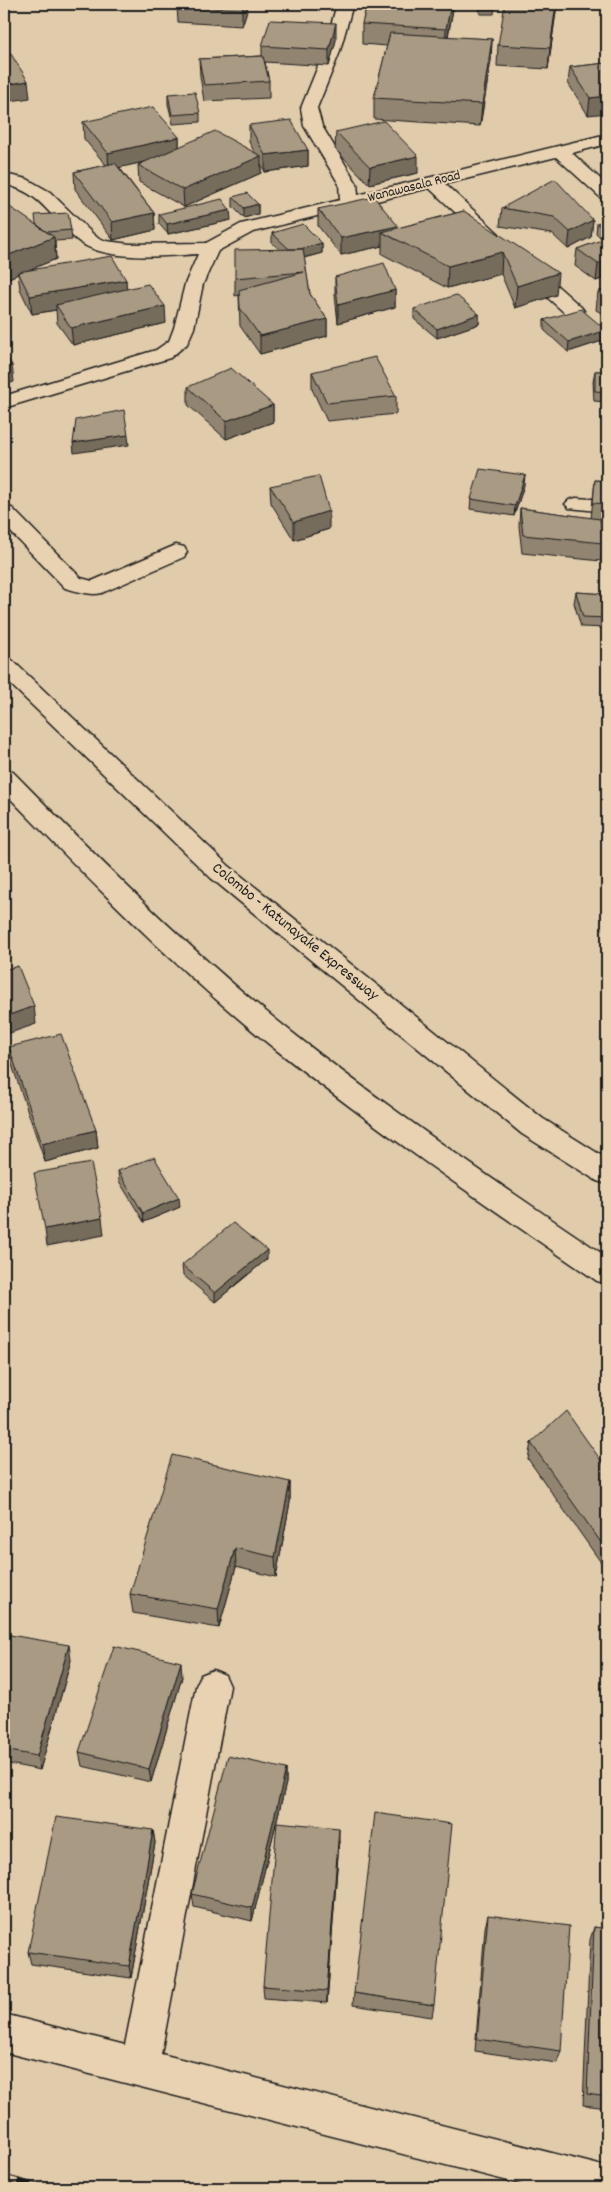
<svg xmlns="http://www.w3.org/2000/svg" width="611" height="2192" viewBox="0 0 611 2192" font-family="Dekko,sans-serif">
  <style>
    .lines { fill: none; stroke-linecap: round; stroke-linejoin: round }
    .minor-casing { stroke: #1c1c1c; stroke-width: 3 }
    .highway-casing { stroke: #1c1c1c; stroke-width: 3 }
    .minor { fill: #e8d2b1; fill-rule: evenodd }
    .highway { fill: #e8d2b1; fill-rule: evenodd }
    .rail-casing { stroke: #1c1c1c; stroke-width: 7 }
    .rail { stroke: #e8d2b1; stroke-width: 5; stroke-dasharray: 14; stroke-linecap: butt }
    .wall { fill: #918471; stroke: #1c1c1c }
    .shaded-wall { fill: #766c5c; stroke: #1c1c1c }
    .building { fill: #a99a83; stroke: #1c1c1c }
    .labels { text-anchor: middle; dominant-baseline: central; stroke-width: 4; stroke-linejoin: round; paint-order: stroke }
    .far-street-label { font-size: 14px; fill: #1c1c1c; stroke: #e8d2b1 }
    .street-label { font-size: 16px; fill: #1c1c1c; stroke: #e8d2b1 }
  </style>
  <rect width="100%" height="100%" fill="#e0cbab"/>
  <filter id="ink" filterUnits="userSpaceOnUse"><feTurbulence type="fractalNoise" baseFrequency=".02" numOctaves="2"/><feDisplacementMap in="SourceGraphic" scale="10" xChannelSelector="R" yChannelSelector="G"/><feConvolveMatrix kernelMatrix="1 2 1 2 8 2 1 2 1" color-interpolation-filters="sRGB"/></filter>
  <g filter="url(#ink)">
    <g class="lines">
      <defs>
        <path id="minor" d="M337,4h16l-14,50 -22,54 5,18 35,58 1,11 249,-61v10l-35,9 35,32v14l-6,-1 -45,-41 -111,27 53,49 3,4 -3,4h-12l-57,-53 -176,44 -35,19 -15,33 -9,44 -7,16 -17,14 -166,50v-12l152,-46 13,-9 5,-13 11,-44 13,-30c-33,2 -88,8 -117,-11 -31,-22 -35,-49 -77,-59v-10l23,5 23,13 45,44 11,5 24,3 76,-1 35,-19 99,-24 -1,-16 -35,-58 -3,-18 22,-54z
          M527,263l7,2 47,42 3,4 -3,4h-14l-47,-42 -2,-4 2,-4z
          M576,498l31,2v12l-38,-4 -4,-4 4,-4z
          M4,507l8,1 69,70 11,3 84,-36 8,2 3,5 -3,5 -82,36c-12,3 -25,-2 -37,-5l-61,-63z
          M213,1670l12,5 5,11 -69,368 446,113v21h-71l-532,-136v-38l121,31 71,-359 5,-11z"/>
        <path id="highway" d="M4,658l8,2 217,206 313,252 65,41v25l-10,-3 -75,-47 -311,-256 -207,-200z
          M4,770l9,2c89,90 177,180 276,258 102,81 210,154 318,227v27l-10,-3c-111,-76 -222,-152 -327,-236 -95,-77 -181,-165 -266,-253z"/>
      </defs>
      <use href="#minor" class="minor-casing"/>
      <use href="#highway" class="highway-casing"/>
      <use href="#minor" class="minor"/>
      <use href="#highway" class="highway"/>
      <defs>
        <path id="rail" d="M4,2178l37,10"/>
      </defs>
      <use href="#rail" class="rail-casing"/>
      <use href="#rail" class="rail"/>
    </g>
    <path class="wall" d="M178,4h71l-7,22 -64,-4 -1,-16z
      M367,4h87l-6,33 44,2 -1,21 -11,66 -106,-7v-21l13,-52 -25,-2v-20z
      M479,4h16l-1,10h-14z
      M557,4l-9,65 -51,-3 1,-21z
      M336,40l-7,26 -64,-4 4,19v17l-65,3 -4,-25 -1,-17 63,-3v-10z
      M607,63l-19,52 -20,-32 2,-16z
      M168,94l32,19v9l-27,2 -5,-20z
      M83,122l96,15v10l76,6 -6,-11v-17l59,25v16l-43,6 -4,-8v9l-77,34 -45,-25 -1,-17 7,-3 -26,5 35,46 1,17 -42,10 -38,-51 -1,-17 32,-7 -22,-26z
      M336,132l82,41 -49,11 -34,-35z
      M233,197l25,7v10l-14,4 -11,-11z
      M502,208l91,12 -2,17 -23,12 -16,-15 -52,-8z
      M318,209l80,19 66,-17 92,84 -41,13 -14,-34 -54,14 -65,-34v-8l-41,9 -23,-29z
      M159,214l72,6 -63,14 -9,-10z
      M607,221v56l-11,4 -21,-15 2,-17 26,-9 -7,-7 1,-10z
      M36,224l35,6 1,10 -17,1 1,18 -27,11 97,10v9l40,34 -93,22 -16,-22 -1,-13 -24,4 -12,-25 -2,-15 -14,6z
      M272,233l50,10v10l-18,5 6,36 17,25v17l-67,18 -20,-28 -1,-31 -4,1v-18l44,-29 -7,-6z
      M335,277l60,13v17l-57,16 -3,-28z
      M607,288v28l-11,-6 2,-18z
      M414,309l65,5v10l-42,14 -23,-19z
      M544,320l61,20 -37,12 -24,-22z
      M595,371h12v31l-13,-1 -1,-20z
      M312,372l84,24v18l-69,7 -15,-32z
      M188,387l85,18v17l-47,17 -38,-34z
      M595,480l12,1v41l-7,-1 3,22 -2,18 -79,-8 -3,-27 1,-18 71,10z
      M524,485l-10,31 -44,-7 1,-10z
      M270,486l59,43 -35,11 -23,-37z
      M576,592l31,2v34l-26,-1 -7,-24z
      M9,1047l87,83 2,18 -53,14 -33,-97z
      M118,1171l62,36 -36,15 -25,-41z
      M267,1259l-52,43 -32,-27 -1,-10z
      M531,1443l76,26v102l-79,-112z
      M290,1482v20l-14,75 -40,-10 -17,61 -86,-15 -3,-19z
      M4,1634l67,26 -31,110 -36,-7z
      M182,1677l-31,105 -69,-16 -3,-14z
      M286,1769v14l-34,138 -58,-14 -2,-13z
      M153,1830l2,13 -24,135 -100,-14 -3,-12z
      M339,1841l-12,162 -63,-5 -1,-12z
      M488,1915l73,136 -4,12 -82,-12 10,-123z
      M594,1927l13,2v179l-24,-3 7,-165z
      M354,1993l80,12 -2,12 -79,-12z"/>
    <path class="shaded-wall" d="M244,4h5l-7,22v-17z
      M451,4h3l-9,45 1,-20z
      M556,4h1l-9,65 2,-21z
      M336,23v17l-7,26v-16z
      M492,39l-1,21 -11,66 2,-22z
      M28,81l2,17 -26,4v-17z
      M607,96v17l-19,2 2,-17z
      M179,137v17l-70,16 -1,-17z
      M308,150v16l-43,6v-17z
      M261,156v17l-77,34 -1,-17z
      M418,156v17l-49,11 1,-17z
      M258,204v10l-14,4v-10z
      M230,210l1,10 -63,14 -1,-10z
      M154,213l1,17 -42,10 -1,-18z
      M593,220l-2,17 -23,12 2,-17z
      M398,226l-1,14 -15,-8v14l-41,9v-17z
      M54,237l2,22 -37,15 -1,-2v2l-14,6v-23z
      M322,243v10l-31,8v-10z
      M502,252l-1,22 -54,14 1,-22z
      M607,260v17l-11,4 2,-17z
      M558,273l-2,22 -41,13 2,-22z
      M126,280l1,17 -71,8v5l-24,4 -2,-18z
      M395,290v17l-57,16v-18z
      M165,306l1,17 -93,22 -2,-17z
      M479,314v10l-42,14v-9z
      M327,319v17l-67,18v-18z
      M606,330l-1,10 -37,12 1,-10z
      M12,365l2,17 -10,3v-18z
      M273,405v17l-47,17v-18z
      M128,435l1,10 -55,8 -1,-10z
      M525,475l-1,10 -10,31 1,-10z
      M329,511v18l-35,11v-18z
      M34,1006l2,18 -32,11v-18z
      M96,1130l2,18 -53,14 -3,-18z
      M4,1137l1,10 -1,1z
      M179,1198l1,9 -36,15 -1,-9z
      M102,1218l2,17 -57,11 -2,-17z
      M267,1250v9l-52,43v-9z
      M290,1482v20l-14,75 -1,-20z
      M235,1548l1,19 -17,61 -1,-19z
      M69,1645l2,15 -31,110 -3,-14z
      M181,1662l1,15 -31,105 -2,-13z
      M286,1769v14l-34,138v-13z
      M339,1828v13l-12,162v-12z
      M153,1830l2,13 -24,135 -2,-12z"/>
    <path class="building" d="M178,4h66l-2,5 -65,-3z
      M367,4h84l-5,25 -84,-5z
      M481,4h14v1h-14z
      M505,4h51l-6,44 -52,-3z
      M270,20l66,3 -7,27 -67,-4z
      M390,33l102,6 -10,65 -108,-6z
      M4,43l24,38 -24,4z
      M263,56l6,25 -65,4 -5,-26z
      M607,63v33l-17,2 -20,-31z
      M195,92l5,21 -28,2 -4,-21z
      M153,107l26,30 -71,16 -25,-31z
      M291,120l17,30 -43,5 -16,-30z
      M384,121l34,35 -48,11 -34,-35z
      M215,131l46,25 -78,34 -45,-25z
      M115,163l39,50 -42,9 -38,-50z
      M555,179l38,41 -23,12 -16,-15 -52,-9z
      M247,193l11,11 -14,4 -11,-11z
      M374,197l24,29 -57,12 -23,-29z
      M222,199l8,11 -63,14 -8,-10z
      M4,203l50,34 -50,20z
      M464,211l94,62 -41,13 -15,-34 -54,14 -66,-34z
      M68,213l3,17 -24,2 -11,-8 -1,-9z
      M607,221v12l-10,-10z
      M303,224l19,19 -22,6h-11l-17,-16z
      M607,238v22l-9,4 -21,-15z
      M303,249l7,45 17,25 -67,17 -20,-28 -1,-18 65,-18 -69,6v-28z
      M112,256l14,24 -96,16 -12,-24z
      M384,263l11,27 -57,15 -3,-28z
      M148,284l17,22 -94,22 -15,-23z
      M607,288v10l-9,-6z
      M456,295l23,19 -42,15 -23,-20z
      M581,309l25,21 -37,12 -25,-22z
      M4,353l8,12 -8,2z
      M375,357l21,39 -69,7 -15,-31z
      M231,368l42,37 -47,16 -38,-34z
      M595,371h12v21l-12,-1z
      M124,410l4,25 -55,8 3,-23z
      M480,469l45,6 -10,31 -44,-7z
      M319,476l10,35 -35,11 -24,-36z
      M595,480l12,1v23l-14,-1z
      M520,508l80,11 3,24 -80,-8z
      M576,592l31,2v24l-24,-1z
      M18,966l16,40 -30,11v-47z
      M61,1034l35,96 -54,14 -33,-97z
      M154,1157l25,41 -36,15 -25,-42z
      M91,1163l11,55 -57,11 -11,-56z
      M233,1223l34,27 -52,43 -33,-28z
      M566,1411l41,58v82l-76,-108z
      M172,1455l118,27 -15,75 -40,-9 -17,61 -88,-15z
      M4,1634l65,11 -32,111 -33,-6z
      M114,1646l67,16 -32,107 -70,-17z
      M228,1756l58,13 -34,139 -60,-14z
      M375,1813l77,11 -18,181 -80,-12z
      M56,1817l97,13 -24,136 -101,-14z
      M277,1822l62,6 -12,163 -64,-5z
      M488,1915l81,11 -8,125 -84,-12z
      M594,1927l13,2v168l-20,-3z"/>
  </g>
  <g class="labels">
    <g class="far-street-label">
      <text transform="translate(414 187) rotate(-14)">Wanawasala Road</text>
    </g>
    <g class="street-label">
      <text transform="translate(295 932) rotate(39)">Colombo - Katunayake Expressway</text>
    </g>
  </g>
  <rect width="611" height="2192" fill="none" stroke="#e8d2b1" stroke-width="20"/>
  <rect x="10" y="10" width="591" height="2172" fill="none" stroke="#1c1c1c" stroke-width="2" filter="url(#ink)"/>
</svg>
